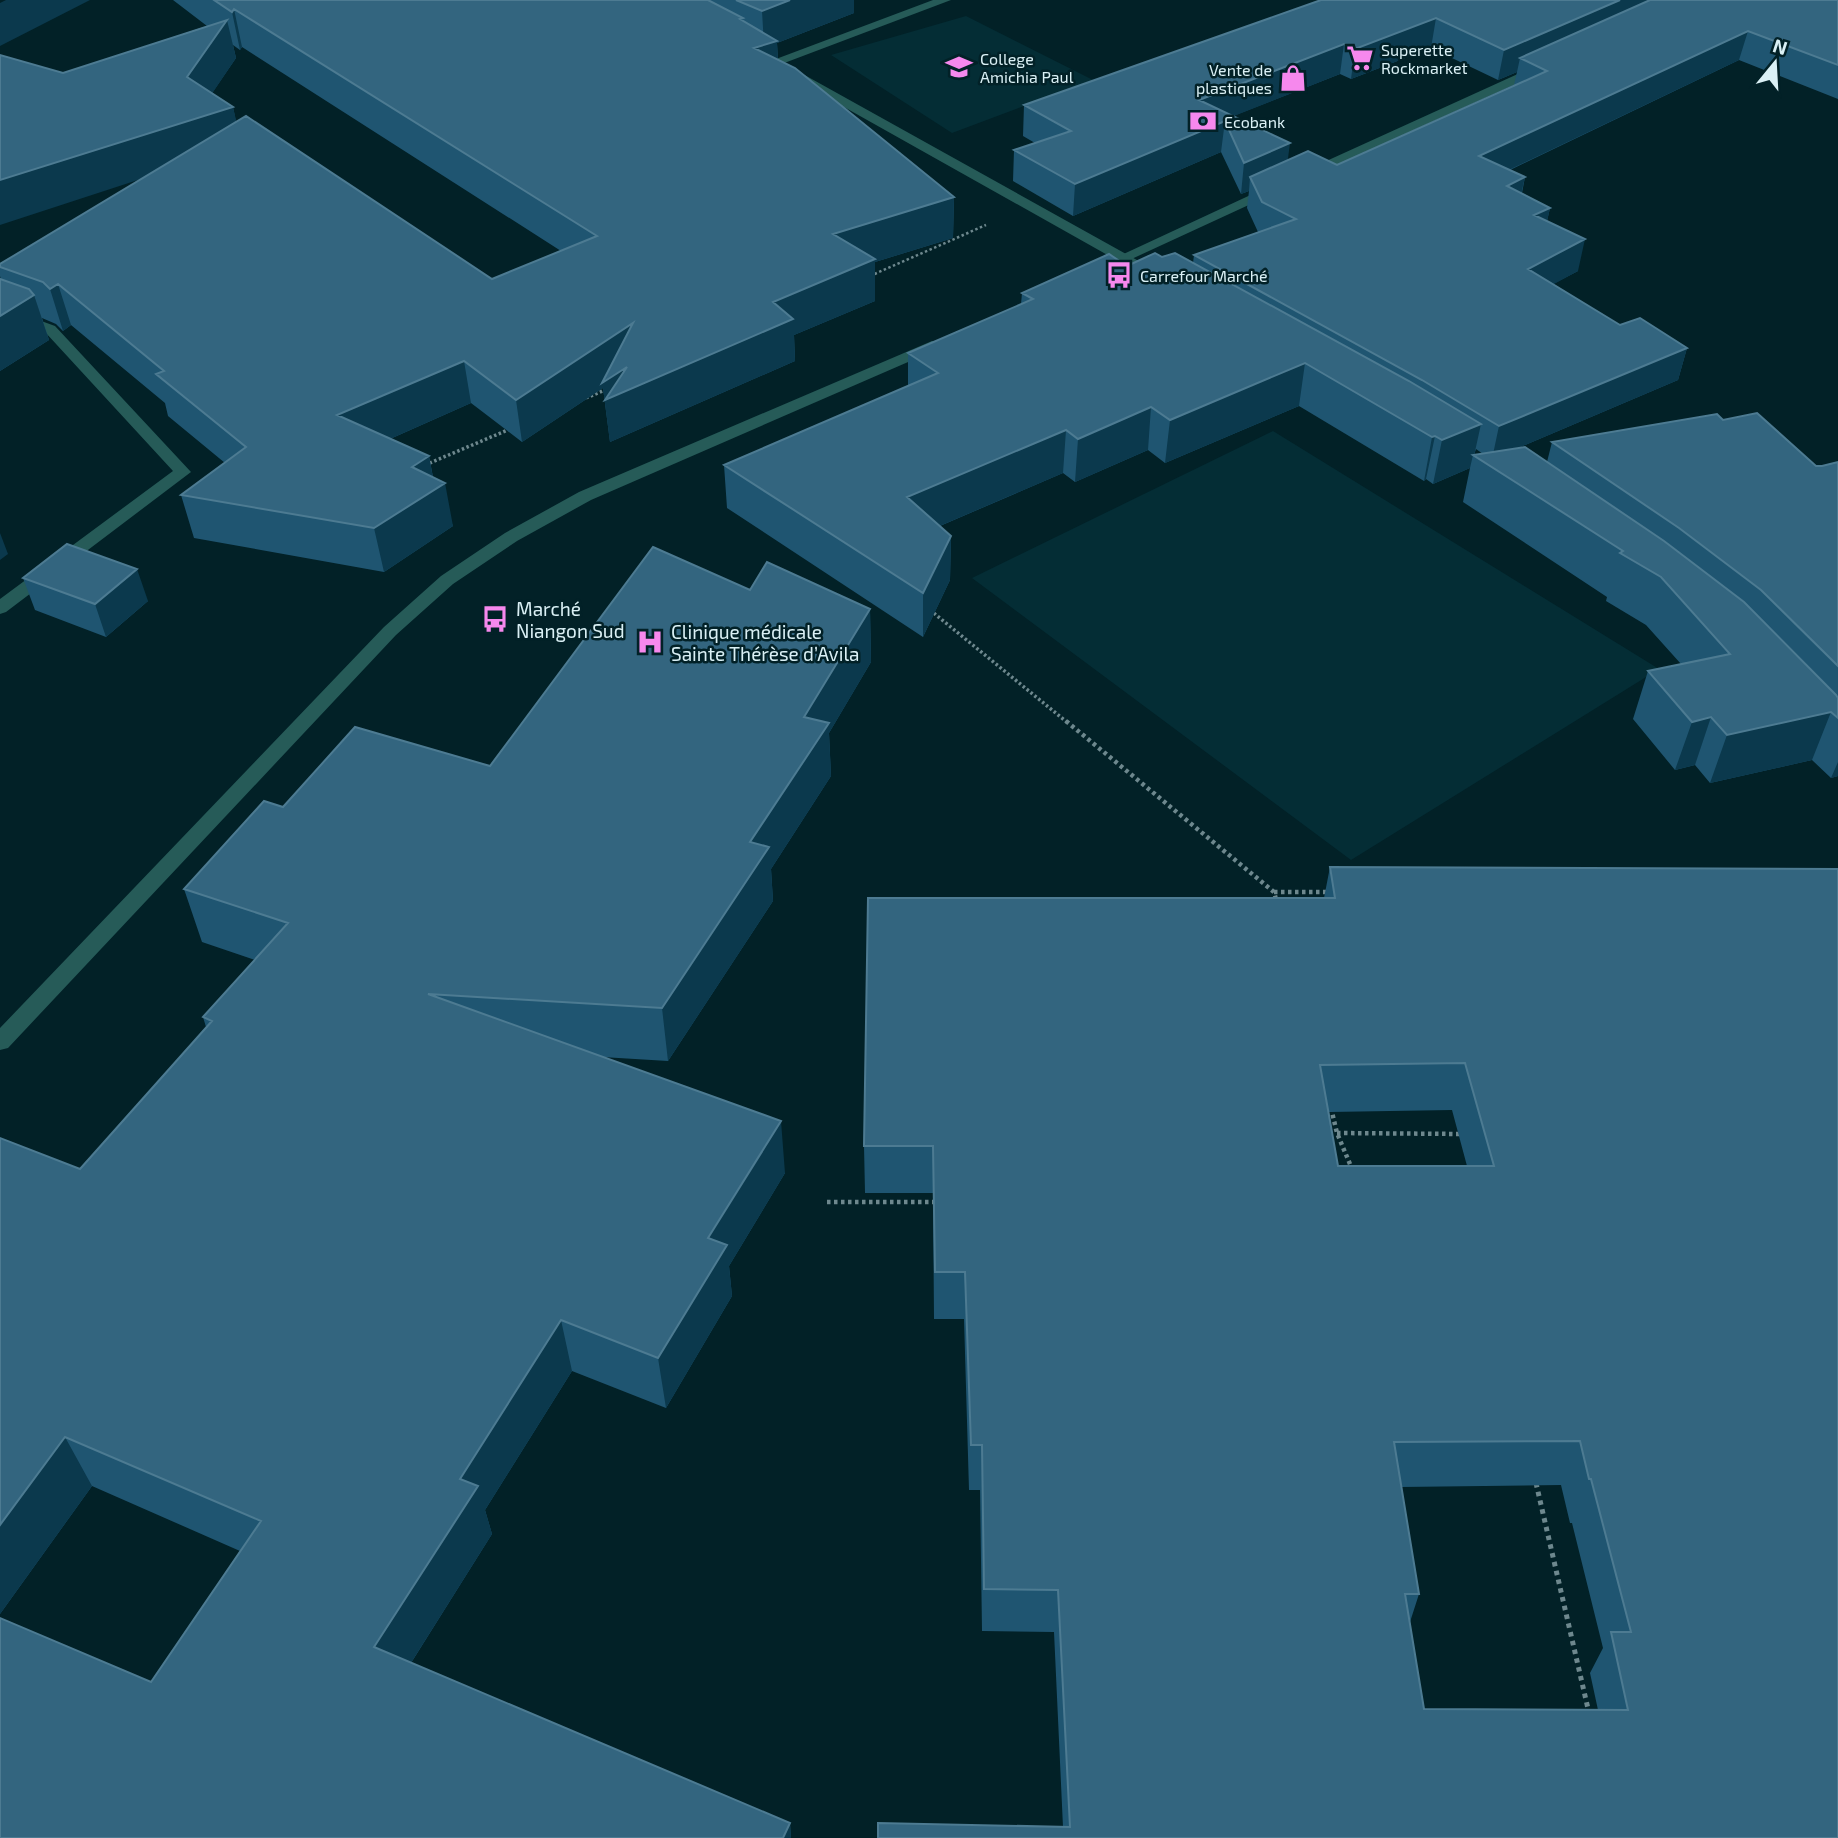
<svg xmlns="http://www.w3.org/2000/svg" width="1838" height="1838" viewBox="0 0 1838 1838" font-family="'Exo 2',sans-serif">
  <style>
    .built { fill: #042d35 }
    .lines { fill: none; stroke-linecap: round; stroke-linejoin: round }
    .path-far3 { stroke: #6e888e; stroke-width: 2.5; stroke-dasharray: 2.5 2.5; stroke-linecap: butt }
    .path-far2 { stroke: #6e888e; stroke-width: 3.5; stroke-dasharray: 2.5 2.5; stroke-linecap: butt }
    .path-far1 { stroke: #6e888e; stroke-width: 4.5; stroke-dasharray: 3.5 3.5; stroke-linecap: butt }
    .path { stroke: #6e888e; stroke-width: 5; stroke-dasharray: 4.5 4.5; stroke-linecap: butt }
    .minor { fill: #265b58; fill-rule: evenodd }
    .tertiary { fill: #265b58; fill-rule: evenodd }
    .wall { fill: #1f5571; fill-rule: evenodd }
    .shaded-wall { fill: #0b394d }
    .building { fill: #33657f; stroke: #4d7b92; stroke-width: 2; fill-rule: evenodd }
    .labels { text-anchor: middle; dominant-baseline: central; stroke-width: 5; stroke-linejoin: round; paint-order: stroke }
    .far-poi-label { font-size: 16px; fill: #daf0f5; stroke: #022127; text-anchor: start }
    .poi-label { font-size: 19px; fill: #daf0f5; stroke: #022127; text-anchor: start }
  </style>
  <rect width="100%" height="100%" fill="#022127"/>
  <path class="built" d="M966,16l127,64 -141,53 -121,-78z
    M1273,431l386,238 -308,191 -379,-282z"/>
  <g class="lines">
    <path class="path-far3" d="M870,276l116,-51"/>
    <path class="path-far2" d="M586,398l21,-9
      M425,465l85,-36
      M930,610l138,113"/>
    <path class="path-far1" d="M1066,721l208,171 3,11
      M1274,892h55
      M1331,1108l6,25 15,36
      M1337,1133l125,1
      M827,1202h111"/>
    <path class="path" d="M1536,1483l53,230"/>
    <path class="minor" d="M933,0h18l-172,65 -5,1 -6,-4z
      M792,68l370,206 2,3 -2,3h-10l-365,-205v-6z
      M0,306l55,20 136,146 -185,140 -6,2v-15l173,-128 -128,-139 -45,-16z"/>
    <path class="tertiary" d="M1540,64l5,1v6l-233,105h-10l-2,-3z
      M1272,185l7,4 -2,3 -178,82h-10l-2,-3z
      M932,341l6,2 2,3 -2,3 -347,151 -74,41 -64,43 -57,51 -388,413 -8,2v-22l384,-401 57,-51 64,-43 74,-41z"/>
  </g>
  <path class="wall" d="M173,0h681v13l-77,30 1,17 176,137 -1,41 -78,24v39l-81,34 1,26 -185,81 -7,-54 -81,54 -51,-39 -81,36 39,17 4,21 20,49 -69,46 -190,-34 -13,-43 44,-32 -57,-47 -3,-13 -94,-78 -8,6 -7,-7 -14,-6 7,22 -49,31v-92l1,1 -1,-4v-12l141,-85 -78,-106 144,-47zM233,45l7,5 2,-3 319,204 -69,28 -256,-157 -3,-15 -21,-14 24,-35z
    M1321,0h517v99l-99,-39 -229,110 15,7 -3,16 28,15 -3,13 31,50 -25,13 67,41 67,23 -9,32 -160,68 29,14 5,-20 171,-22 93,46h6l16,-4v314l-7,2 -19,-18 -102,23 -15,-18 -20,5 -42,-51 15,-48 33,-7 -35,-39 -40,-24 1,-4 -144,-95 7,-34 -37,16 -7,-5 -2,2 -125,-75 -134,57 -17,-13 -73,32 -12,-9 -123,53 11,10 -1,44 -27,57 -196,-129 -3,-43 184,-79v-33l113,-49 1,-11 140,-36 31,6 1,-8 64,-23 -11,-24 2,-17 -8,3 -20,-42 -148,64 -60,-35 1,-31 21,-7 -12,-7 1,-31zM1431,48l67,32 19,-8 -3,13 -177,80 -49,-5 -55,-44 107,-42 11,5zM1476,449l7,5 -9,1z
    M23,578l125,23 -42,36 -71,-27z
    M750,590l120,19 1,53 -42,71 2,43 -60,93 2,32 -105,160 -66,-4 183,116 -56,93 3,30 -66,112 -94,-37 -87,139 7,24 -81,129 379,160 1,15h-791l151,-156 89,-131 -148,-65 -92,128v-476l80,31 126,-142 -3,-10 52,-57 -53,-18 -18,-53 99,-82 207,-41z
    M1330,867l508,2v969l-775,-11 -9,-195 -72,-1 -2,-141h-11l-5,-171h-30l-1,-126h-68l-1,-47 460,-248zM1452,1110l15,56h-129l-9,-54zM1561,1485l9,38h2l31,125 -13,25 8,37 -174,-1 -14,-87 9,-28 -18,-107z"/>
  <path class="shaded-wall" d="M6,0h84l-90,46v-43z
    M790,0h64v13l-77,30 2,36 -25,-31 10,-3 -2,-34z
    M1620,0h60l-160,58 -3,14 -19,8 6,-30z
    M234,9l8,38 -2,3 -8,-38z
    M1436,18l-5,30 -80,31 4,-30z
    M227,20l9,38 -39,58 -10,-39z
    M1748,31l-9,29 -266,127 6,-31z
    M1344,44l-4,30 -144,57 3,-31z
    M233,107l9,39 -242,79v-45z
    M1225,121l-4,31 -148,64 2,-32z
    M1290,143l-4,31 -36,3 -1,14 -8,3 3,-31z
    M1525,177l-7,31 -11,-22z
    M954,197l-1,41 -78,24v39l-81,34 1,26 -185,81 -7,-54 -81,54 -6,-42 117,-77 140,-21 60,-68z
    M1550,208l-7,32 -9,-25z
    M1585,239l-7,32 -57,31 7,-33z
    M58,284l13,41 -8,6 -13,-42z
    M34,295l15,45 -49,31v-55z
    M1687,348l-9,32 -186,79 7,-33z
    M464,361l7,42 -124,55 -10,-43z
    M1305,363l-6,43 -134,57 5,-43z
    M1151,407l-3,43 -73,32 3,-43z
    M1481,424l-7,32 -1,-1 -3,13 -37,16 9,-44z
    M1066,430l-3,43 -156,67v-43z
    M1435,436l-9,43 -2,2 8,-44z
    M429,456l6,33 10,-6 8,43 -69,46 -10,-44 38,-61z
    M0,533l8,21 -8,6z
    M951,536l-1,44 -27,57v-44z
    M137,569l11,32 -42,36 -11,-33z
    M870,609l1,53 -42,71 2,43 -60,93 2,32 -105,160 -6,-53 88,-166 54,-125z
    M1831,712l-19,48 -102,23 17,-48z
    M1711,717l-16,48 -20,5 17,-48z
    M1838,762v14l-7,2z
    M781,1121l4,52 -56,93 3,30 -66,112 -8,-50 50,-120z
    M561,1320l11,51 -87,139 7,24 -100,159 -18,-46 86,-168z
    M65,1437l27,49 -92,128v-89z
    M790,1823l1,15h-8z"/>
  <path class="building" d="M214,0h494l35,18 -3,1 37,22 -23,7 41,20 159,129 -121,37 42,25 -102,43 20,17 -188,81 22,-33 -25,16 31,-60 -117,77 -52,-39 -127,54 92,41 -17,11 33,16 -71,45 -193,-33 65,-48 -90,-73 8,-3 -106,-87 -8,5 -7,-7 -43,-15v-3l246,-148 246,163 105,-43 -363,-227 -2,3z
    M736,0h54l-28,11z
    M1321,0h299l-116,50 -68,-32 -81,31 -11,-5 -145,56 91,43 -46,20 -19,-42 -150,63 -61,-34 57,-19 -47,-26z
    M1650,0h188v65l-90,-34 -269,125 46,21 -18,9 43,22 -16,7 51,24 -57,30 92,56 20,-7 47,30 -188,78 -77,-46 -228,-125 102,-36 -34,-17 -12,-25 58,-26 29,14 210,-94 -27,-13z
    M227,20l-40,57 46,30 -233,73v-125l63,18z
    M1155,253l7,4 13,-4 234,128 72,43 -39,16 -7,-4 -3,1 -127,-74 -135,57 -19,-13 -73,32 -12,-9 -159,67 44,39 -28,57 -199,-128 214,-92 -30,-20 125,-54 -11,-6 87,-39 18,12z
    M0,279l29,10 5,6 -34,21z
    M1757,413l59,53h6l16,-4v204l-77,-76 -82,-62 -127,-86 165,-28 6,6z
    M1525,447l139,94 80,61 92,93 2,3v20l-7,-6 -104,23 -16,-18 -19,5 -44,-51 82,-17 -69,-77 -41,-24 3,-2 -150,-96z
    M67,544l70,25 -42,35 -72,-26z
    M653,547l97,43 17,-28 103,47 -66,108 25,6 -79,119 19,5 -107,161 -234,-14 353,127 -73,117 19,7 -69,113 -97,-38 -101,159 18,7 -104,161 416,176 -7,15h-783v-220l151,64 110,-161 -196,-84 -65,88v-387l80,31 132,-148 -9,-4 85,-94 -104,-34 80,-88 19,6 72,-80 135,39z
    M1330,867l508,2v969h-960v-15l192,4 -12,-237 -74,-1 -2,-144h-11l-6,-173h-30l-2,-126h-69l4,-248h467zM1465,1063l29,103h-156l-18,-101zM1580,1441l9,38h2l40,153h-20l17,78 -204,-1 -19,-115h14l-25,-152z"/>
  <defs>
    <symbol id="supermarket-bare" viewBox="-9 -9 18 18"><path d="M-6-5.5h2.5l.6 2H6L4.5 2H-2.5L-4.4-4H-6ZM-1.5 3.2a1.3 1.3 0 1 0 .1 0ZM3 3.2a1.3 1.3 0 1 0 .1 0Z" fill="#f688ed" stroke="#022127" stroke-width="2.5" paint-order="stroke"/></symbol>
    <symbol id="university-bare" viewBox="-9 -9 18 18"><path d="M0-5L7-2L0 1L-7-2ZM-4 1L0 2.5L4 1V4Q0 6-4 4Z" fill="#f688ed" stroke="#022127" stroke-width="2.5" paint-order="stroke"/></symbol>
    <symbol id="shop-bare" viewBox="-9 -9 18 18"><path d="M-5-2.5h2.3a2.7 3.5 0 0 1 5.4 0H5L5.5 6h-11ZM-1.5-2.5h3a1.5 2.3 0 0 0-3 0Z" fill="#f688ed" stroke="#022127" stroke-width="2.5" paint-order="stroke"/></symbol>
    <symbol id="bank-bare" viewBox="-9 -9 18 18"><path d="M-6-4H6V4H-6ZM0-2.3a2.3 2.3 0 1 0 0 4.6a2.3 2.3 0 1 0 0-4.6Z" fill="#f688ed" stroke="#022127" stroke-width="2.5" paint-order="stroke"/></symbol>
    <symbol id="bus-bare" viewBox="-9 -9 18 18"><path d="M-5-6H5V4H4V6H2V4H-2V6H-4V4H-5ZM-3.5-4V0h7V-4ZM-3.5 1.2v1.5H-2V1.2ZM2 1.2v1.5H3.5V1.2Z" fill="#f688ed" stroke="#022127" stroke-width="2.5" paint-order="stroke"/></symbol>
    <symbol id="hospital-bare" viewBox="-9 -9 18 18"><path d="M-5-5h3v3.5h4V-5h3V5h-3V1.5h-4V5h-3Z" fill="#f688ed" stroke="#022127" stroke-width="2.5" paint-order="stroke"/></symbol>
  </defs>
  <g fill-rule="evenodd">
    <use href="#supermarket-bare" x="1341" y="39" width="38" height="38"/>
    <use href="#university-bare" x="940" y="48" width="38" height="38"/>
    <use href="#shop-bare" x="1274" y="59" width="38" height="38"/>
    <use href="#bank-bare" x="1184" y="102" width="38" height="38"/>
    <use href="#bus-bare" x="1100" y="256" width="38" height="38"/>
    <use href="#bus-bare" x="476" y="600" width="38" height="38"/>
    <use href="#hospital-bare" x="631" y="623" width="38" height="38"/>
  </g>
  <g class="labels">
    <g class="far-poi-label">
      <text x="1381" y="49">Superette<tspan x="1381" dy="18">Rockmarket</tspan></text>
      <text x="980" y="58">College<tspan x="980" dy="18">Amichia Paul</tspan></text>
      <text x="1272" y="69" text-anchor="end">Vente de<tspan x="1272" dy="18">plastiques</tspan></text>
      <text x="1224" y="121">Ecobank</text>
      <text x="1140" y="275">Carrefour Marché</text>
    </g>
    <g class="poi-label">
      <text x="516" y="608">Marché<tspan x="516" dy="22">Niangon Sud</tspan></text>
      <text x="671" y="631">Clinique médicale<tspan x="671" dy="22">Sainte Thérèse d’Avila</tspan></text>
    </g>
  </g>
  <g transform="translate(1775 63) rotate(18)" stroke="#022127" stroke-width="5" paint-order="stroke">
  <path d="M0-5L12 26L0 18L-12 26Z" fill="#daf0f5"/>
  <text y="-10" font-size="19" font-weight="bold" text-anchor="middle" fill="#daf0f5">N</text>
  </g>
</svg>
